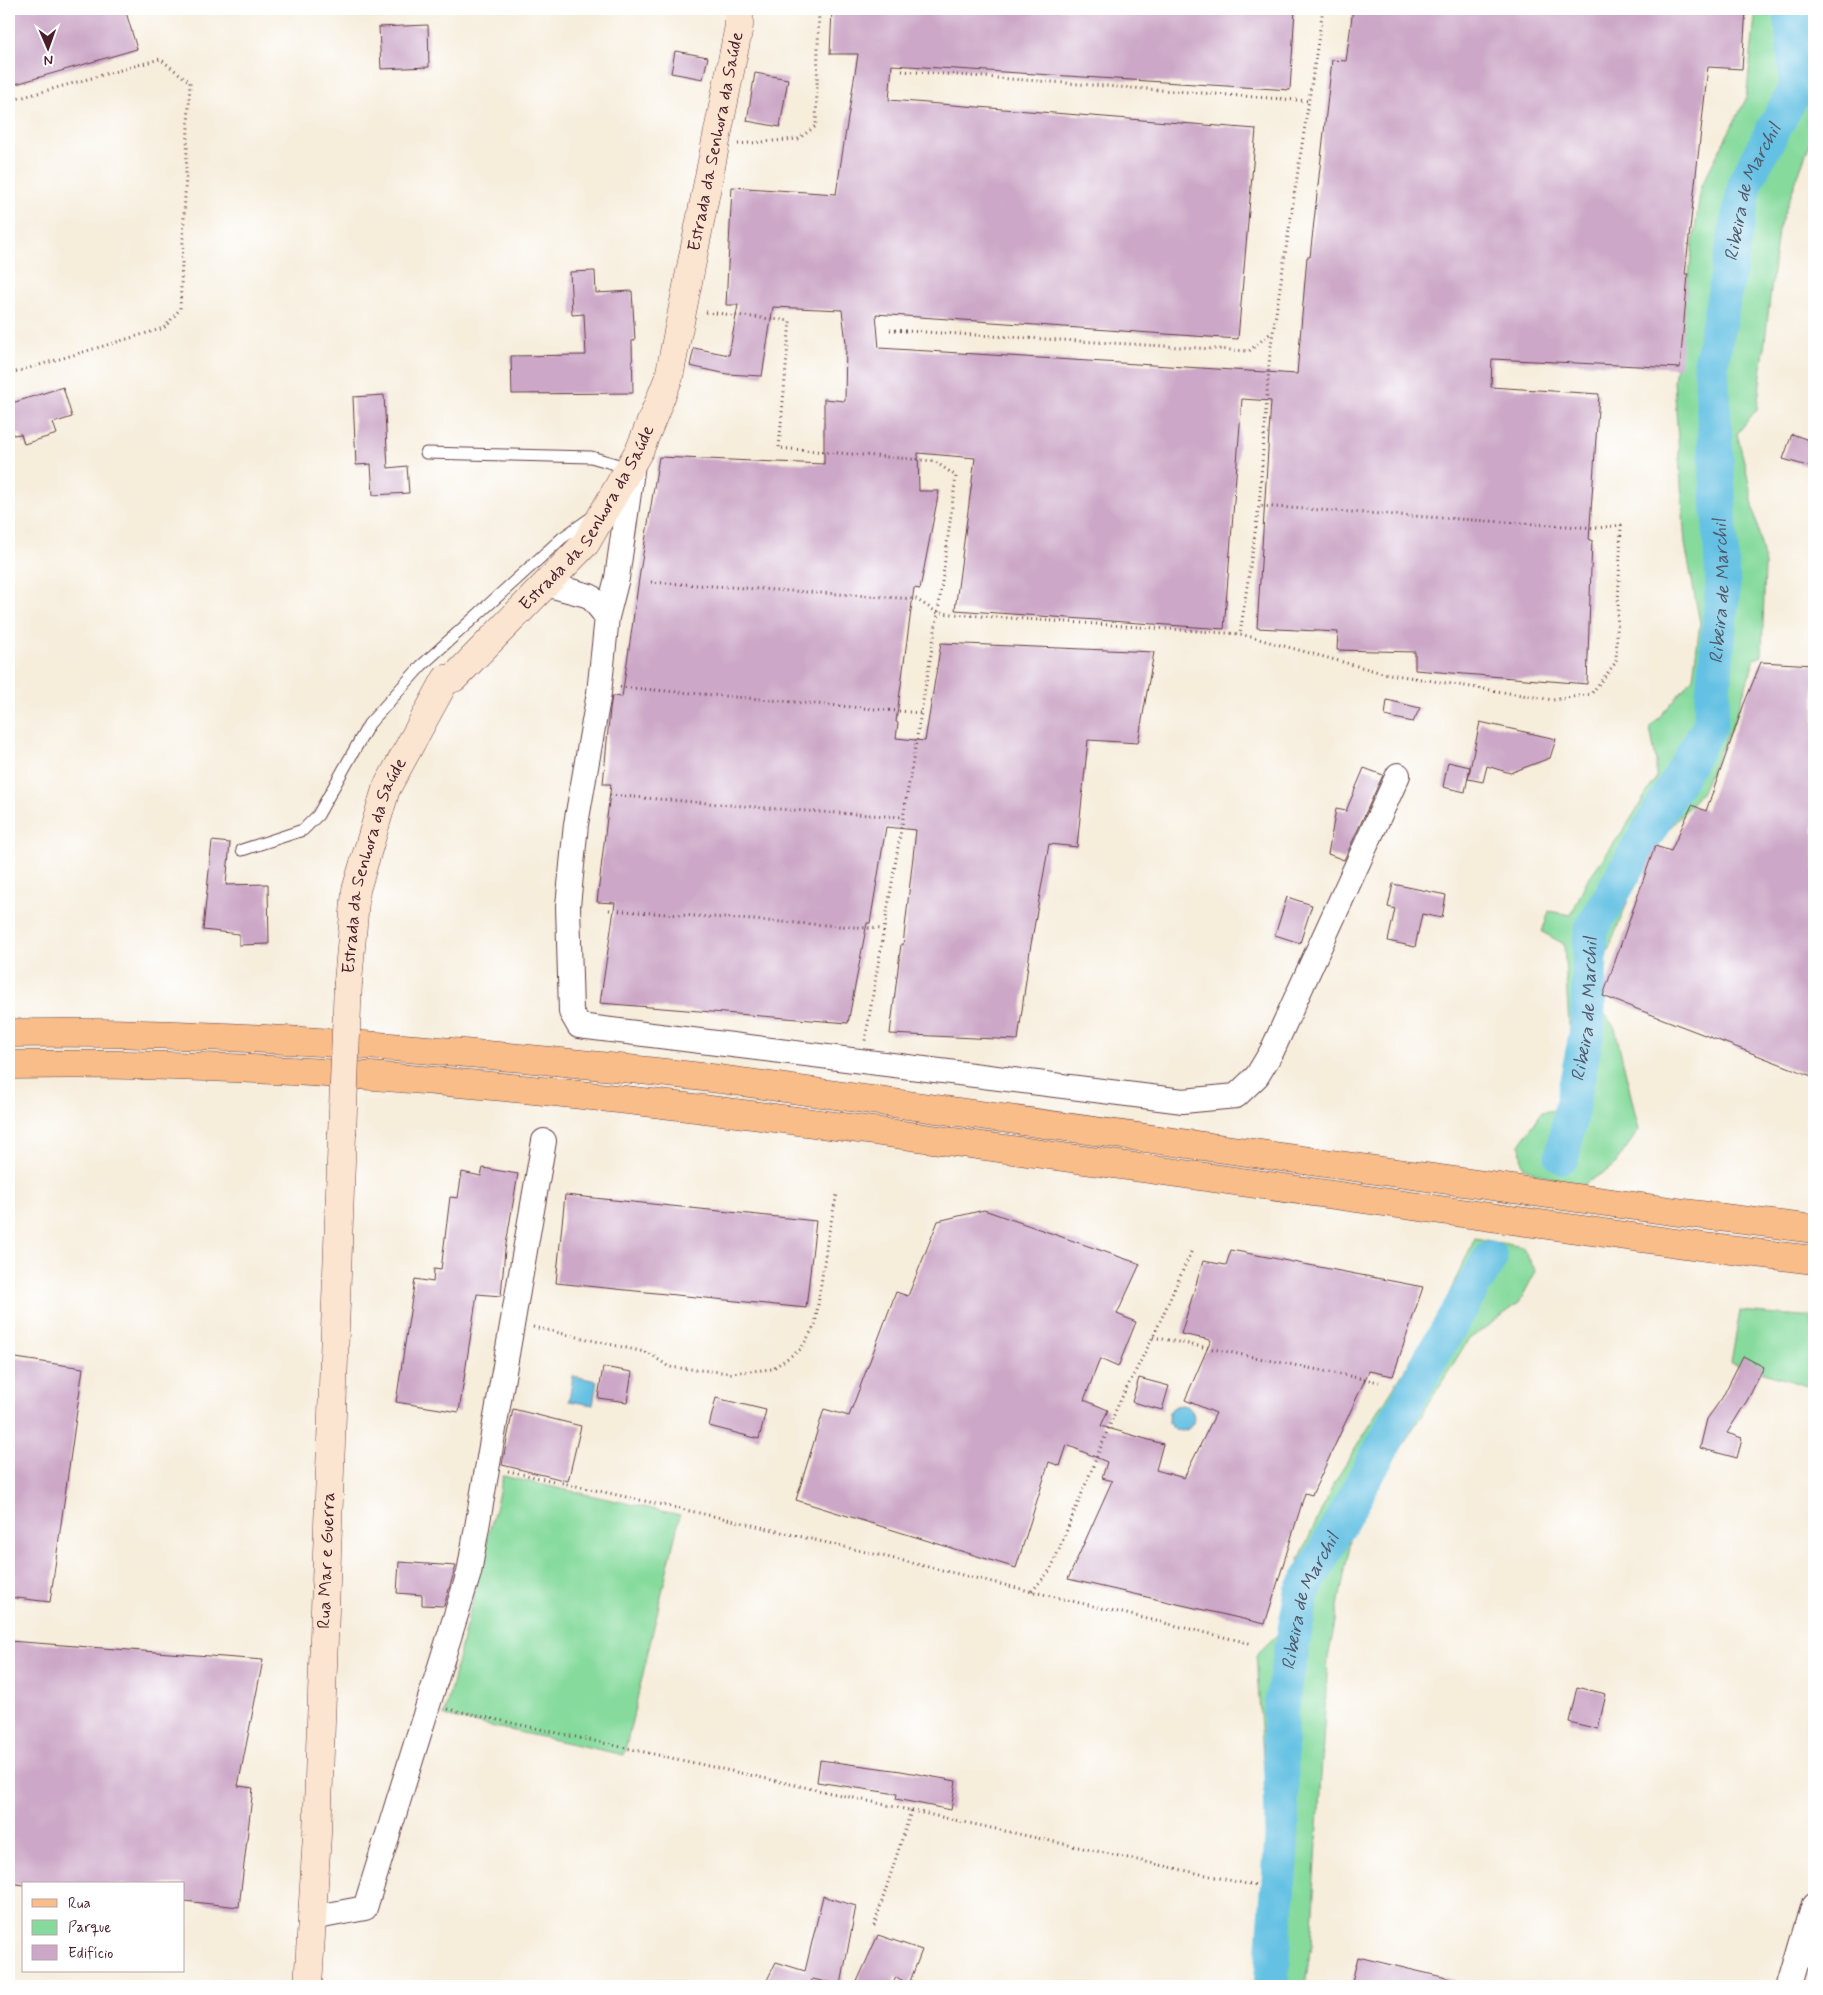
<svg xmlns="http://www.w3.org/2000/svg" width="1823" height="1995" viewBox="0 0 1823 1995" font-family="Mynerve,sans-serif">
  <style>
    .green { fill: #85da9c; stroke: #687c64 }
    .water { fill: #65c1e3; stroke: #587087 }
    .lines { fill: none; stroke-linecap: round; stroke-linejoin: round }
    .river { stroke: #65c1e3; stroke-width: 35 }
    .building { fill: #cca7c7 }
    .lane-casing { stroke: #643e45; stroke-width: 13 }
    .street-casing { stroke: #643e45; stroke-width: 26 }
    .secondary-casing { stroke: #643e45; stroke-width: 29 }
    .primary-casing { stroke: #643e45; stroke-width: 29 }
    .path { stroke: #643e45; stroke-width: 3; stroke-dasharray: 1 4; stroke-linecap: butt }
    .lane { stroke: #fff; stroke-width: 11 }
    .street { stroke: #fff; stroke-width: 24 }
    .secondary { stroke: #fce5d0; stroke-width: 28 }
    .primary { stroke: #f8bd89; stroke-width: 28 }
    .secondary-bridge-casing { stroke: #643e45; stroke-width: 29; stroke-linecap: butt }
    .secondary-bridge { stroke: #fce5d0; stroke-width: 28 }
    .labels { text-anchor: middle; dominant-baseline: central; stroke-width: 5; stroke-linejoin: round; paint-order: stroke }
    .street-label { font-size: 18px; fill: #4a1f2b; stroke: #fff }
    .water-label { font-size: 19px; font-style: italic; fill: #53586b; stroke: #fff }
  </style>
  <rect width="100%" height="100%" fill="#fff"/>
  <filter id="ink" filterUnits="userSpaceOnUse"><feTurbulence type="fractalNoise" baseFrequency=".02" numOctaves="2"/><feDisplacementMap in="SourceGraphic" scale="10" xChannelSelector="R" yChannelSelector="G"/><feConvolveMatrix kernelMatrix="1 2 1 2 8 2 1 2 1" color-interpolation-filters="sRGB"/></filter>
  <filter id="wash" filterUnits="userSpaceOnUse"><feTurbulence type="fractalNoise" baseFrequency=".0096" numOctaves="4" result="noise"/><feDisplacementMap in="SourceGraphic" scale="20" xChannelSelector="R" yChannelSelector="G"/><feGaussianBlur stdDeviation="1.12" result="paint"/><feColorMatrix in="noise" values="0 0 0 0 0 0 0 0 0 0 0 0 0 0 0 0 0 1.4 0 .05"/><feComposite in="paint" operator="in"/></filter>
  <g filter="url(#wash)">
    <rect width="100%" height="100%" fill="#f6eddb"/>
    <path class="green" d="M1756,9h58v123l-36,98 -21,179 -20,25 8,31 20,99 -3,92 -7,3 -20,60 -34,74 -55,62 -44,111 -6,36 19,26 24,102 -26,37 -34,20 -46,-15 -11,-7 -2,-21 22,-32 18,-3 11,-50 -7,-115 -22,-12 7,-21 22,4 15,-33 41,-57 29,-47v-17l-6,-33 43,-50 7,-55 -15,-79 -11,-163 27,-195 45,-87z
      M1475,1238l47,9 14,24 -17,32 -51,37 -114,184 -26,134 -17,286 -6,42h-44l6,-171 -11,-160 29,-28 14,-68 35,-76 107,-172z
      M1740,1311l74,6v71l-83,-25z
      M503,1476l177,39 -56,240 -180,-39z"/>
    <path class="water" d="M573,1376l24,5 -4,24 -24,-4z
      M1168 1418a13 13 0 1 1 26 0a13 13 0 1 1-26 0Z"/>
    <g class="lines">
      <g class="river">
        <path id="s1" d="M1562,1156l25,-125 4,-101 119,-205 13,-140 -12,-221 35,-184 51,-94 -6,-75 2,-2"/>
        <path id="s2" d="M1271,1986l11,-148 -2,-125 22,-121 128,-232 60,-102"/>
      </g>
    </g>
    <g id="blocks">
      <path class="building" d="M9,9h116l12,40 -128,37z
        M832,9h463l-5,81 -398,-25 -3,35 367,29 -18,210 -362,-25 3,34 418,26 10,-117h3l22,-197 14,1 7,-52h393l-4,60 -34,-2 -23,207h3l-8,94 -188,-9 -1,28 108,7 -10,146h3l-5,144 -172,-14v-18l-78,-2 1,-18 -81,-4 14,-227 -29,-2 -18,230 -269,-19 20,-152 -57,-5 1,38h20l-19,98 -6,-1 -18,134 2,1 -2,15 29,3 16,-98 213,9 -16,91 -50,-3 -11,107 -28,-3 -19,106 -12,90 -128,-6 11,-90 2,1 13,-115 -30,-3 -16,96h-3l-19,100 -248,-20 15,-100 -18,-1 14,-118h-8l7,-75 2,-13 10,1 18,-125 19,-115 165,7v-65l21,2 1,-58 -4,-33 -69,-3 -11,69 -35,-2 -37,-8 4,-18 35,7 9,-50h-12l6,-118 104,7 22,-140h-28z
        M428,25l1,42 -48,2 -2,-42z
        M675,51l33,6 -5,22 -32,-6z
        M755,73l33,6 -8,48 -33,-6z
        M595,271l1,22 36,-2 3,49 -3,1 1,52 -121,1 -1,-38 75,-1 -2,-41 -12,1 -2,-43z
        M63,387l9,30 -19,6 4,11 -33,10 -3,-10 -8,1 -4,-13v-18z
        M384,395l4,73 19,-2 2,27 -36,2 -2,-31 -15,1 -3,-68z
        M1792,434l22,8v26l-31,-9z
        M1761,662l53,3v412l-211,-81 52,-150 16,5 21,-46 14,6 38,-107z
        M1387,700l33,8 -7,14 -28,-6z
        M1480,722l76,17 -6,19 -40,15 -23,-7 -4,16 -15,-3z
        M1448,762l22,5 -5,25 -22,-5z
        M1364,768l19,7 -39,85 -16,-6 8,-45 10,2z
        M212,841l18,2 -4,42 42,-1 1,60 -30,1v-11l-36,-4z
        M1393,884l53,11 -4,23 -20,-4 -7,33 -27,-6 7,-32 -7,-2z
        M1287,897l25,8 -12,38 -25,-8z
        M483,1168l35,6 -13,76 -4,46 -24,-2 -18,118 -63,-10 19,-123 18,3 1,-13 7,1 9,-73 8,1 4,-26 19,4z
        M565,1195l251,26 -10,87 -250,-25z
        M984,1210l156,54 -23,50 19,8 -18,45 -18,-8 -16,41 24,10 -7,16 62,18 -7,26 28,8 32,-65 -31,-13 26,-60 -30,-6 22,-73 23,4 5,-15 192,37 -30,89 -24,-5 -57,124 -7,-2 -40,131 -197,-45 44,-98 -10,-3 5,-16 -40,-17 -7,21 -11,-4 -33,106 -220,-68 28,-91 25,7 47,-124 12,4 30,-75z
        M1743,1356l21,11 -16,32 -21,34 15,5 -5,20 -37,-10 7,-29 15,-21z
        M9,1357l74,11 -33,234 -41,-5z
        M603,1367l29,5 -5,30 -29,-4z
        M1139,1378l30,8 -7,24 -30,-8z
        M716,1398l50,12 -7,29 -50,-13z
        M513,1409l68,17 -13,55 -66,-16z
        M399,1562l57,4 -12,40 -22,-1v-10l-25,-2z
        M9,1641l254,19 -25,126 15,2 -14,119 -55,-6v-17l-160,1 -15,-2z
        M1577,1687l29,7 -8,35 -29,-7z
        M820,1760l81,11 55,10 -5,29 -55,-11 1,-5 -80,-12z
        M823,1896l33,10 -15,79 -29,-6 -2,7h-46l12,-24 29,9z
        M878,1935l44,15 -13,34 -13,-7 -4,9h-37z
        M1358,1957l97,23v6h-104z"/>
    </g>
  </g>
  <g filter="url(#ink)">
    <use href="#blocks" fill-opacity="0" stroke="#643e45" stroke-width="1"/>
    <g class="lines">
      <defs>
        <path id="lane" d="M426,453l165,4 38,11
          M242,850l61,-20 15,-15 51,-91 52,-58 141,-128 30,-21"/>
        <path id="street" d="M545,584l45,12 17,21 -8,76 -23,131 -8,82 3,106 8,14 604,75 53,-5 21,-20 15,-25 126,-276
          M607,617l10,-39 16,-114
          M312,1918l53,-10 104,-335 75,-432
          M1790,1986l24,-82"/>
        <g id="secondary">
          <path id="s3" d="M348,982l8,-92 30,-101 60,-110 8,-1 132,-135 54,-94 29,-72 70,-351v-17"/>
          <path id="s4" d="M308,1986l9,-152 25,-700"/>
        </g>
        <path id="primary" d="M9,1033c44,0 88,-1 132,1 194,5 387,23 579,45l958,133 136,17
          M9,1065c329,-6 657,37 982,82 238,33 476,67 714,100l109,13"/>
      </defs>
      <use href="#lane" class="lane-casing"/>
      <use href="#street" class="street-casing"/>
      <use href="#secondary" class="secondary-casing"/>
      <use href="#primary" class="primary-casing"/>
      <path class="path" d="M902,71l408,30
        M9,101l151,-42 30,23 -10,227 -16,19 -155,46
        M738,144l60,-5 18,-13 3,-117
        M706,312l84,9 -11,127 155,13 22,15 -18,137 -73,428
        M890,330l359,21 23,-19
        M1259,506l11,-154 53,-343
        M651,582l265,17 22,14 302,21 143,39 170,27 38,-6 25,-32 5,-137 -24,3 -338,-22 -19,128
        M620,687l301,26
        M610,795l181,15 112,7
        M609,910l274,19
        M533,1327l116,26 20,14 62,6 41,-4 29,-20 14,-24 13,-89 9,-42
        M1153,1337l226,45
        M508,1471l223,49 522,124
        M1032,1591l19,-22 67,-164 35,-68 39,-87
        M448,1709l808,177
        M874,1926l37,-115"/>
      <use href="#lane" class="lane"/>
      <use href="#street" class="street"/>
      <use href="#secondary" class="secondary"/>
      <use href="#primary" class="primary"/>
      <defs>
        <path id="secondary-bridge" d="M342,1134l6,-152"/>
      </defs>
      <use href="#secondary-bridge" class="secondary-bridge-casing"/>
      <use href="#secondary-bridge" class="secondary-bridge"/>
    </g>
  </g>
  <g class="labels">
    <g class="street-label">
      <text stroke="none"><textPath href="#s3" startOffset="946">Estrada da Senhora da Saúde</textPath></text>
      <text stroke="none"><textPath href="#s3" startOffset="541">Estrada da Senhora da Saúde</textPath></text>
      <text stroke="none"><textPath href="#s3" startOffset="120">Estrada da Senhora da Saúde</textPath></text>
      <text stroke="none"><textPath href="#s4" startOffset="426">Rua Mar e Guerra</textPath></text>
    </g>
    <g class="water-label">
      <text stroke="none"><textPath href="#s1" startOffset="1005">Ribeira de Marchil</textPath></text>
      <text stroke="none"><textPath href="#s1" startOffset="600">Ribeira de Marchil</textPath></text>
      <text stroke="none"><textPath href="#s1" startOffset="149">Ribeira de Marchil</textPath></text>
      <text stroke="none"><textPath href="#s2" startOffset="390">Ribeira de Marchil</textPath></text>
    </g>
  </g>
  <rect width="1823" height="1995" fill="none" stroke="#fff" stroke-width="30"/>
  <rect x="22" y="1882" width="162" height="90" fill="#ffffff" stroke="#b7a5aa"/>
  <rect x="32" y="1899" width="25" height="8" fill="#f8bd89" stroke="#b7a5aa"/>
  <text x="68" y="1908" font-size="15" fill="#4a1f2b">Rua</text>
  <rect x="32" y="1920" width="25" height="15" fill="#85da9c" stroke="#b7a5aa"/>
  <text x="68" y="1932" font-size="15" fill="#4a1f2b">Parque</text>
  <rect x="32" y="1945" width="25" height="15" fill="#cca7c7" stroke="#b7a5aa"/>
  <text x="68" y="1958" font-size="15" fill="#4a1f2b">Edifício</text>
  <g transform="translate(48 48) rotate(178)" stroke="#ffffff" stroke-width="4" paint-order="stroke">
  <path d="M0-4L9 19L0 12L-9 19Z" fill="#4a1f2b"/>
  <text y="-8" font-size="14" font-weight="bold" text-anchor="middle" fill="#4a1f2b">N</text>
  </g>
</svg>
